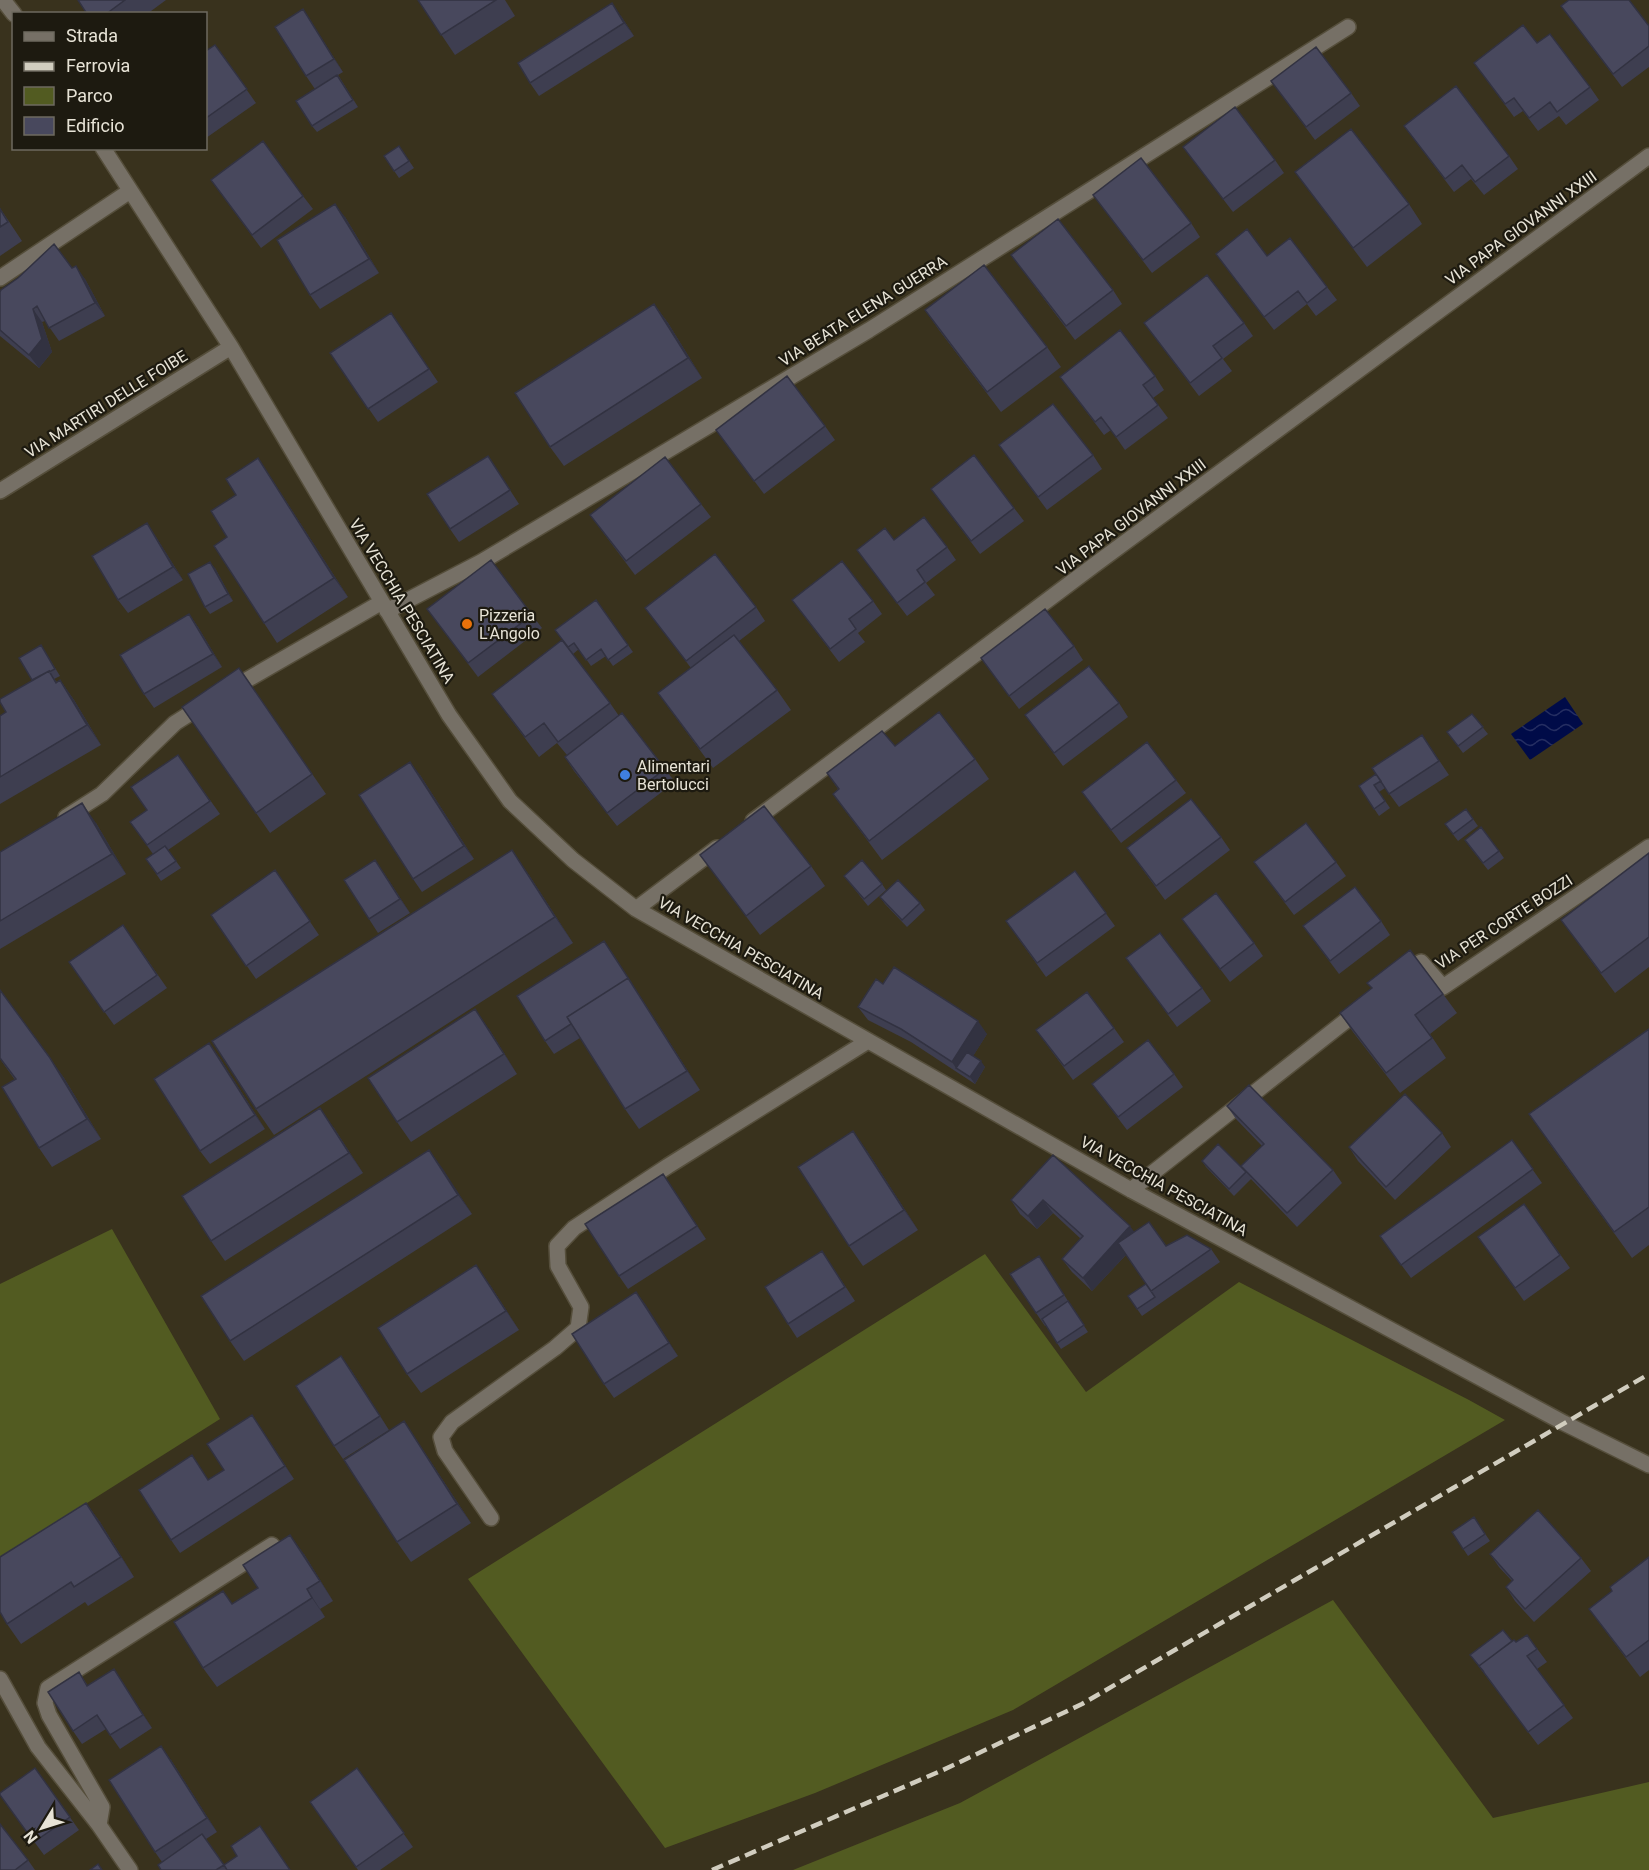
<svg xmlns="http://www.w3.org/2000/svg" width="1649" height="1870" viewBox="0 0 1649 1870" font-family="Roboto,sans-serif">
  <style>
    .green { fill: #525b21 }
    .water { fill: url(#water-waves) }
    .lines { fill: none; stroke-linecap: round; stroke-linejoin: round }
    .minor-casing { stroke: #554e3b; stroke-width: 18 }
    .minor { stroke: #767066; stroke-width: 15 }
    .rail { stroke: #d1cdbf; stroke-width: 4.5; stroke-dasharray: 12 6; stroke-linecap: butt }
    .wall { fill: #3e3e50 }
    .shaded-wall { fill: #323241 }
    .building { fill: #48485d; stroke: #323241; stroke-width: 1.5 }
    .food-dot { fill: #e8710a; stroke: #1d1a10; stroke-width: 2 }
    .shop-dot { fill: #3f7fe0; stroke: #1d1a10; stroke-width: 2 }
    .labels { text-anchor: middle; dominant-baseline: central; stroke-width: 4.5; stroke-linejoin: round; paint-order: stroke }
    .street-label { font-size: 16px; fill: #e7e3d6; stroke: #1d1a10 }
    .poi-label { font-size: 16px; fill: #e7e3d6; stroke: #1d1a10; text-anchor: start }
  </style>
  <defs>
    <pattern id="water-waves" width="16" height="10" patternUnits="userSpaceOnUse" patternTransform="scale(1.5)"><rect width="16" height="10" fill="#000b48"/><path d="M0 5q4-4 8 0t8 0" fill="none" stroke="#252e62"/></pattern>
  </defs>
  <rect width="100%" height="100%" fill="#39321d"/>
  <path class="green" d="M112,1229l108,190 -220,139v-274z
    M985,1254l101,138 153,-110 230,118 36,20 -492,290 -198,83 -150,55 -197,-269z
    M1333,1600l160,218 156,-36v88h-856l167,-67z"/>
  <path class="water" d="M1565,697l18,27 -53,36 -19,-26z"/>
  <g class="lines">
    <defs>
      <path id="minor" d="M3,0l11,14
        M103,148l128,199 218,368 61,86 63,59 63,49 495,281 433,233 85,42
        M0,278l130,-87
        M0,491l231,-144
        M387,611l94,-49 388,-232 479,-303
        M231,689l151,-87
        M66,817l36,-23 73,-71 30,-19
        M753,821l344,-258 552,-407
        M636,909l81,-61
        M1404,975l17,-13 22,25 206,-140
        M1131,1190l231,-182
        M491,1518l-46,-67 -4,-14 11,-15 103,-74 23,-20 3,-21 -23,-41 -1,-20 17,-18 94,-62 200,-125
        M0,1679l38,68 61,78 31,45
        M99,1825l3,-18 -53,-92 -4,-12 3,-15 224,-143"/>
    </defs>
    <use href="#minor" class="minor-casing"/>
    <use href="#minor" class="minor"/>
    <path class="rail" d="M712,1870l231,-100 139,-66 567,-330"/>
  </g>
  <path class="wall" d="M78,0h88l-19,14h-60z
    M418,0h87l10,16 -60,39z
    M1561,6l88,20v41l-27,20z
    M303,9l40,63 -5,3 20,32 -41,25 -5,-6 3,-37 -9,-13z
    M621,16l13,20 -95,60 -9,-13z
    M1537,43l53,44 9,13 -33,25 -7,-9 -21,15 -15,-20 -9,6 -40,-54z
    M215,45l41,58 -50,35v-87z
    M1271,81l80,12 9,13 -45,34z
    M1404,126l105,30 9,13 -34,26 -13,-16 -17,13z
    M399,146l15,22 -15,10 -15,-22z
    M1183,147l92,13 9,13 -51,39z
    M1295,172l114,32 13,20 -55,43z
    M211,180l92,16 10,13 -52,39z
    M1093,195l98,28 9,14 -48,36z
    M0,208l22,33 -22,15z
    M345,217l34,56 -59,36 -10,-14z
    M1216,254l51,2 60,31 10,13 -21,16 -9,-12 -33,26z
    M1011,255l102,35 9,14 -47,36z
    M72,268l13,11 20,37 -46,25 -14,-20 -3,1 10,30 -13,16 -39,-32v-44z
    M654,304l14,19 34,55 -138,88 -14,-19z
    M925,310l122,37 14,20 -60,45 -62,-82z
    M391,313l47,69 -60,40 -48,-69z
    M1144,323h100l9,13 -30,23 9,12 -33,25z
    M1155,376l9,14 -11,8 15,20 -43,32 -14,-20 -7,5 -44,-58z
    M825,426l10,14 -71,54 -48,-64z
    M999,445l94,10 9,14 -55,41z
    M488,456l31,48 -60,38 -9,-13z
    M271,478l77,119 -71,46 -13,-20 -37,-86z
    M931,489l83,19 10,13 -44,33z
    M701,504l10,13 -76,58 -45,-60z
    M147,523l9,14 27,43 -55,33 -10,-13z
    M894,540l53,7 9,13 -30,23 9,12 -28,21 -50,-66z
    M215,568l18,33 -23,13 -5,-7z
    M596,600l37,52 -20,14 -7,-10 -15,10 -12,-17 -6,5 -18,-24z
    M792,600l81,1 9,13 -24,19 7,9 -26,20z
    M756,607l9,14 -26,20 38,49 14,20 -78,58 -55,-75 33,-25 -46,-60z
    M427,609l105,6 10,13 -64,49z
    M189,614l9,13 24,40 -68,41 -10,-14z
    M41,645l19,31 -6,3 3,3 3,-2 14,20 27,45 -101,59v-88l6,-4 26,-32z
    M1074,646l9,14 -64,49 -38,-51z
    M239,668l87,126 -56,39 -88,-126z
    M492,694l118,9 9,13 46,53 10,13 -58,44 -43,-55 -9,-14 2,-2 -10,-12 -18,14z
    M1119,703l9,14 -65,49 -38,-51z
    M1472,714l16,20 -25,19 -16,-21z
    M1422,735l27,40 -50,32 -14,-19 -6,4 11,16 -11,8 -20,-30 17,-12z
    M178,755l42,59 -52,36 13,18 -20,13 -15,-22 7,-5 -23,-32 17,-12z
    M975,759l14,20 -107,81 -49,-66 5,-5 -11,-16z
    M420,775l54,84 -52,33 -9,-13z
    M1176,780l10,13 -65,50 -39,-51z
    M1466,809l12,17 -20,15 -13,-17z
    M96,823l30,51 -126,75v-97z
    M1221,837l9,13 -65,50 -38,-52z
    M1469,846l30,5 5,7 -16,12z
    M1649,853v114l-34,26 -54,-73z
    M700,855l111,11 14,20 -65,49z
    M1254,862h82l10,14 -52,39z
    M275,870l44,65 -63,44 -45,-64z
    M1075,871l40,55 -69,51 -40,-56z
    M384,873l26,40 -32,20 -9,-14z
    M529,875l44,68 -299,192 -18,-26z
    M844,876l38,8 4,6 -18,16z
    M880,897l40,6 5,7 -18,17 -22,-23z
    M1182,919l72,24 9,13 -33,26z
    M1381,921l9,14 -51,39 -36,-48z
    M123,925l44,63 -53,37 -45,-63z
    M613,954l87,136 -61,39 -14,-20 -45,-71 -26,16 -9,-13z
    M1126,958l76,30 9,13 -34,26z
    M883,984l104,50 -14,22 12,11 -10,17 -64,-42 -43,-22 -10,-13z
    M0,990l64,88 37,61 -49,28 -13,-19 -24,-68 -15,-21z
    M1443,994l14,19 -27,21 16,24 -46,35 -47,-61 -13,-19z
    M1114,1028l10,14 -51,38 -37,-50z
    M489,1029l28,45 -106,68 -14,-20z
    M1649,1029v216l-17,13 -85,-118z
    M219,1057l46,72 -55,35 -10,-13z
    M1174,1074l9,13 -56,43 -35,-46z
    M1227,1106l106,64 9,13 -45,44 -46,-48 -17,17 -28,-29 -4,-6 44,11 -5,-6 21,-20 -26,-27z
    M334,1128l29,45 -138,88 -14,-20z
    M1442,1133l9,14 -56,53 -37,-39 -9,-14z
    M1512,1140l30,43 -131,95 -31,-42z
    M429,1150l43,64 -228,147 -14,-20z
    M867,1151l51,79 -55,36 -14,-20z
    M1053,1155l81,77 32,14 45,3 9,13 -78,54 -14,-20 18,-12 -20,-29 -34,36 -20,-19 -10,-13 19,-20 -28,-26 -16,16 -17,-15 -9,-14z
    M663,1174l43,65 -78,50 -9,-13z
    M1524,1204l46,64 -46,33 -46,-64z
    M822,1251l33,50 -58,37 -9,-14z
    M1039,1256l49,76 -27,17 -15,-23h-1l-9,-13z
    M490,1285l29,45 -98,63 -14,-19z
    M636,1292l42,64 -64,42 -10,-14z
    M351,1370l38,60 -46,29 -9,-13z
    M252,1415l42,64 -114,74 -9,-13 30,-71 7,11 16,-10z
    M404,1421l67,102 -60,39 -14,-20z
    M86,1503l14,19 34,55 -46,29 -3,-4 -64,42 -14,-20z
    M1474,1517l16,24 -22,15 -16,-24z
    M304,1554l29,47 -13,8 5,8 -108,70 -14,-19 29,-64 26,-16z
    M1490,1554l91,4 10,13 -57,51 -19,-21 -9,-14 6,-6 -13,-14z
    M1649,1557v113l-9,7 -51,-68 23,-18z
    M1527,1635l20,27 -10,7 36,49 -35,27 -68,-90 42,-13h4z
    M79,1672l9,14 35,-3 29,45 -32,21 -14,-20 -24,15 -9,-13z
    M171,1760l46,72 -11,7 18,26 66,5h-129l1,-8 -7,-10z
    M35,1768l44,62 -35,25 -44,-60z
    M357,1768l56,79 -33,23h-22l-48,-68z
    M28,1860l7,10h-35z"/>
  <path class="shaded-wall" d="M612,3l9,13 13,20 -10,-13z
    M303,9l9,14 31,49 -9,-13z
    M335,204l10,13 34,56 -10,-14z
    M76,266l9,13 20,37 -10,-13z
    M654,304l14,19 34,55 -14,-20z
    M33,309l9,13 10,30 -13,16 -10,-13z
    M258,458l13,20 77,119 -14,-19z
    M147,523l9,14 27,43 -10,-13z
    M210,562l5,6 18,33 -5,-7z
    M189,614l9,13 24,40 -9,-13z
    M60,680l14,20 27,45 -14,-20z
    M410,762l10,13 54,84 -10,-13z
    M82,803l14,20 30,51 -14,-20z
    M512,850l17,25 44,68 -18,-26z
    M375,860l9,13 26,40 -10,-14z
    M604,941l37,57 59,92 -13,-19z
    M475,1009l14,20 28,45 -13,-20z
    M978,1021l9,13 -24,38 -7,-4 -4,-6z
    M209,1043l10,14 46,72 -10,-14z
    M50,1058l14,20 37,61 -14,-20z
    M981,1061l4,6 -10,17 -5,-7z
    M320,1108l14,20 29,45 -14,-20z
    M853,1131l14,20 51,79 -14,-20z
    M429,1150l14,19 29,45 -14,-19z
    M663,1174l9,13 34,52 -9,-13z
    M1043,1200l10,13 -16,16 -9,-13z
    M1130,1226l10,14 -48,51 -9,-13z
    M476,1265l14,20 29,45 -13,-19z
    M636,1292l10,13 32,51 -9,-13z
    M341,1356l10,14 38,60 -9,-14z
    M252,1415l9,13 33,51 -9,-13z
    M404,1421l13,20 54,82 -14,-19z
    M86,1503l14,19 34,55 -13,-20z
    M290,1535l14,19 29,47 -13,-20z
    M307,1589l13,20 5,8 -13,-19z
    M114,1669l9,14 29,45 -9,-13z
    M161,1746l10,14 46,72 -10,-14z"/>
  <path class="building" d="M78,0h47l-19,14h-19z
    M418,0h78l-55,35z
    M1569,0h60l20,26v20l-36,28 -52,-68z
    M612,3l12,20 -94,60 -12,-20z
    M303,9l31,50 -28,17 -31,-49z
    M1523,25l14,18 13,-9 40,53 -33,25 -7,-10 -21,16 -15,-20 -9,6 -31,-41z
    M215,45l32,44 -41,29v-67z
    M1316,47l35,46 -45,34 -35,-46z
    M337,75l16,25 -41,26 -16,-25z
    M1456,86l53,70 -34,26 -13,-17 -17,14 -41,-53z
    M1235,107l40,53 -52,39 -40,-52z
    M1351,129l58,75 -56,44 -58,-76z
    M263,141l40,55 -51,39 -41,-55z
    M399,146l10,15 -15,10 -10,-15z
    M1141,158l50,65 -48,37 -50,-65z
    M335,204l34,55 -59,36 -33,-55z
    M0,209l8,13 -8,5z
    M1058,219l55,71 -47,36 -55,-71z
    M1247,229l20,27 23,-18 37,49 -20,16 -9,-12 -34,26 -48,-63z
    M54,244l18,24 4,-2 19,37 -46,25 -12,-22 -4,3 9,30 -13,16 -29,-25v-38l1,-2 17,-12z
    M984,265l63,82 -60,45 -62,-82z
    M1207,275l37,48 -31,23 9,12 -32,25 -46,-60z
    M654,304l34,54 -138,89 -35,-54z
    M391,313l38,56 -61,40 -38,-56z
    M1120,330l35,46 -12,9 15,20 -42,32 -15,-20 -6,5 -35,-45z
    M787,376l38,50 -71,55 -38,-51z
    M1053,404l40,51 -55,42 -39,-52z
    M974,455l40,53 -43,33 -40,-52z
    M488,456l22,34 -60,39 -23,-35z
    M665,457l36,47 -75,57 -36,-46z
    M258,458l76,120 -70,45 -50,-77 13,-9 -16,-26 25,-16 -10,-16z
    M924,517l23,30 -30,23 8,12 -28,21 -40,-53 28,-22 9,12z
    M147,523l26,44 -55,33 -26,-44z
    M715,554l41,53 -70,54 -41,-53z
    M491,560l41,55 -64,48 -41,-54z
    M842,561l31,40 -24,18 7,10 -26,20 -38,-49z
    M210,562l18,32 -23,13 -17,-33z
    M596,600l32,45 -20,15 -7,-11 -15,11 -12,-17 -6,4 -13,-17z
    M1045,609l29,37 -65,50 -28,-38z
    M189,614l24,40 -69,40 -24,-39z
    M734,635l43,55 -77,59 -42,-56z
    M562,640l48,63 -52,39 -14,-19 -19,14 -33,-43z
    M41,645l14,24 -6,3v-1l-17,9 -13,-22z
    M1089,666l30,37 -65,50 -29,-38z
    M239,668l73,106 -56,39 -74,-106z
    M49,671l7,12 4,-3 27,45 -87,52v-61l6,-4 -6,-10v-3z
    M939,712l36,47 -106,82 -36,-47 6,-5 -12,-16 55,-42 13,15z
    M622,713l43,56 -58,44 -42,-56z
    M1472,714l11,13 -25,19 -11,-14z
    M1422,735l17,26 -50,33 -17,-26z
    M1147,742l29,38 -65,50 -29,-38z
    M178,755l32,46 -63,44 -17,-23 17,-12 -16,-23z
    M410,762l54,84 -51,33 -54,-84z
    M1376,774l5,7 -7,4 11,16 -11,8 -15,-23z
    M1191,799l30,38 -65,49 -29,-38z
    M82,803l30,51 -112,67v-69z
    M764,806l47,60 -65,50 -46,-61z
    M1466,809l7,10 -20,15 -8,-10z
    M1306,823l30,39 -51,40 -31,-40z
    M1481,827l18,24 -16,12 -18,-23z
    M165,846l11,15 -19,13 -11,-15z
    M512,850l43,67 -299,192 -44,-68z
    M1649,853v84l-48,36 -40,-53z
    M375,860l25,39 -31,20 -25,-39z
    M862,860l20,24 -18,15 -20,-23z
    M275,870l35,51 -64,45 -35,-51z
    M1075,871l31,42 -69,50 -31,-42z
    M898,880l22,23 -18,17 -22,-23z
    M1355,887l26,34 -51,40 -27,-35z
    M1216,893l38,50 -34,26 -38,-50z
    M123,925l34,50 -53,37 -35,-50z
    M1160,933l42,55 -34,26 -42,-56z
    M604,941l28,43 -4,-6 -61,39 4,7 -26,17 -28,-45z
    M1410,950l33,44 -28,21 17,23 -46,35 -46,-60 32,-25 -5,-5z
    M894,967l84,54 -26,41 -51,-33 -43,-22 18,-28 7,5z
    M628,978l59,93 -62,38 -58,-92z
    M0,990l50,68 37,61 -48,29 -37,-61 14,-8 -16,-21z
    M1087,992l27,36 -50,38 -28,-36z
    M475,1009l29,45 -107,68 -29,-44z
    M1649,1029v178l-35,25 -85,-118z
    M1148,1040l26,34 -56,43 -26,-33z
    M209,1043l46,72 -55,36 -46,-72z
    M967,1052l14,9 -11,16 -14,-9z
    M1249,1085l84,85 -46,43 -46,-47 23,-22 -37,-38z
    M1405,1094l37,39 -56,54 -37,-40z
    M320,1108l29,45 -138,88 -29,-45z
    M853,1131l51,79 -55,36 -51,-79z
    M1512,1140l21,29 -132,96 -21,-29z
    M1218,1144l28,28 -17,17 -27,-28z
    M429,1150l29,45 -228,146 -29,-45z
    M1053,1155l77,71 -47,52 -21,-19 21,-23 -40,-36 -15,16 -17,-16z
    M663,1174l34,52 -78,50 -34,-52z
    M1524,1204l36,51 -45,33 -37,-51z
    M1149,1222l17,24 21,-11 24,14 -60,42 -33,-48z
    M822,1251l23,36 -57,37 -23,-37z
    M1039,1256l25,39 -28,18 -26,-39z
    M476,1265l30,46 -99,63 -29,-46z
    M1146,1284l9,13 -18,12 -9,-13z
    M636,1292l33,51 -65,41 -32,-50z
    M1068,1301l16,24 -27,18 -15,-24z
    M341,1356l39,60 -46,30 -38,-60z
    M252,1415l33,51 -114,74 -32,-50 53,-35 16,25 16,-10 -17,-26z
    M404,1421l53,83 -60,38 -53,-82z
    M86,1503l35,54 -47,30 -3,-5 -64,42 -7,-12v-55z
    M1538,1510l43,48 -56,51 -19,-22 7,-7 -23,-26z
    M1474,1517l11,17 -22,15 -11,-17z
    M290,1535l30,46 -13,8 5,9 -109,70 -29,-46 49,-31 9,13 26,-16 -15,-23z
    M1649,1557v83l-23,17 -37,-48 23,-18 -2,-4z
    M1503,1630l9,11 -33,25 5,6 -14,-17z
    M1527,1635l10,14 -10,7 37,49 -36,27 -49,-66 35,-26 2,2z
    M114,1669l29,46 -33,20 -13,-20 -24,16 -25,-39 31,-20 8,14z
    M161,1746l46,72 -52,34 -46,-72z
    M35,1768l35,49 -36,25 -34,-47v-2z
    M357,1768l47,65 -48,34 -46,-65z
    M0,1824l28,36 -13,10h-15z
    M260,1826l30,44h-63l-3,-5 13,-9 -6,-10z
    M202,1834l22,31 -8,5h-55l-3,-5z
    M98,1864l4,6h-12z"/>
  <circle class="food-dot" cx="467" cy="624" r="6"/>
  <circle class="shop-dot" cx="625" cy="775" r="6"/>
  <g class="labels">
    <g class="street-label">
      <text transform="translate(1521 228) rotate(-36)">VIA PAPA GIOVANNI XXIII</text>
      <text transform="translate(863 311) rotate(-32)">VIA BEATA ELENA GUERRA</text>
      <text transform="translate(106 404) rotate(-32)">VIA MARTIRI DELLE FOIBE</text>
      <text transform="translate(1131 517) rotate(-37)">VIA PAPA GIOVANNI XXIII</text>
      <text transform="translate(402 601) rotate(59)">VIA VECCHIA PESCIATINA</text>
      <text transform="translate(1504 922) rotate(-33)">VIA PER CORTE BOZZI</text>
      <text transform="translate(741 948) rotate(30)">VIA VECCHIA PESCIATINA</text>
      <text transform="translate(1164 1186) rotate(29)">VIA VECCHIA PESCIATINA</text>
    </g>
    <g class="poi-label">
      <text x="479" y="615">Pizzeria<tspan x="479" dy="18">L'Angolo</tspan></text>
      <text x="637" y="766">Alimentari<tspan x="637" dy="18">Bertolucci</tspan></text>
    </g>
  </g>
  <rect x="12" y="12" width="195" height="138" fill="#1d1a10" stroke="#6e6a5f" stroke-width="1.5"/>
  <rect x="24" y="32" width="30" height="9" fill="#767066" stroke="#6e6a5f" stroke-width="1.5"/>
  <text x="66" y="42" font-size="18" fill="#e7e3d6">Strada</text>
  <rect x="24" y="62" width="30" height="9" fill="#d1cdbf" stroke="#6e6a5f" stroke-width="1.5"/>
  <text x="66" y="72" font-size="18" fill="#e7e3d6">Ferrovia</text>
  <rect x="24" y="87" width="30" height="18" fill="#525b21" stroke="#6e6a5f" stroke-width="1.5"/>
  <text x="66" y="102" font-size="18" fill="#e7e3d6">Parco</text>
  <rect x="24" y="117" width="30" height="18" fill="#48485d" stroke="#6e6a5f" stroke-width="1.5"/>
  <text x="66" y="132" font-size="18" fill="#e7e3d6">Edificio</text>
  <g transform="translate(42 1828) rotate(232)" stroke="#1d1a10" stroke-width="4.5" paint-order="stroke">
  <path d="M0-4.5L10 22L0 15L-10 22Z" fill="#e7e3d6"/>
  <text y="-9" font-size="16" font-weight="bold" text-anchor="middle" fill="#e7e3d6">N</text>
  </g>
</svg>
